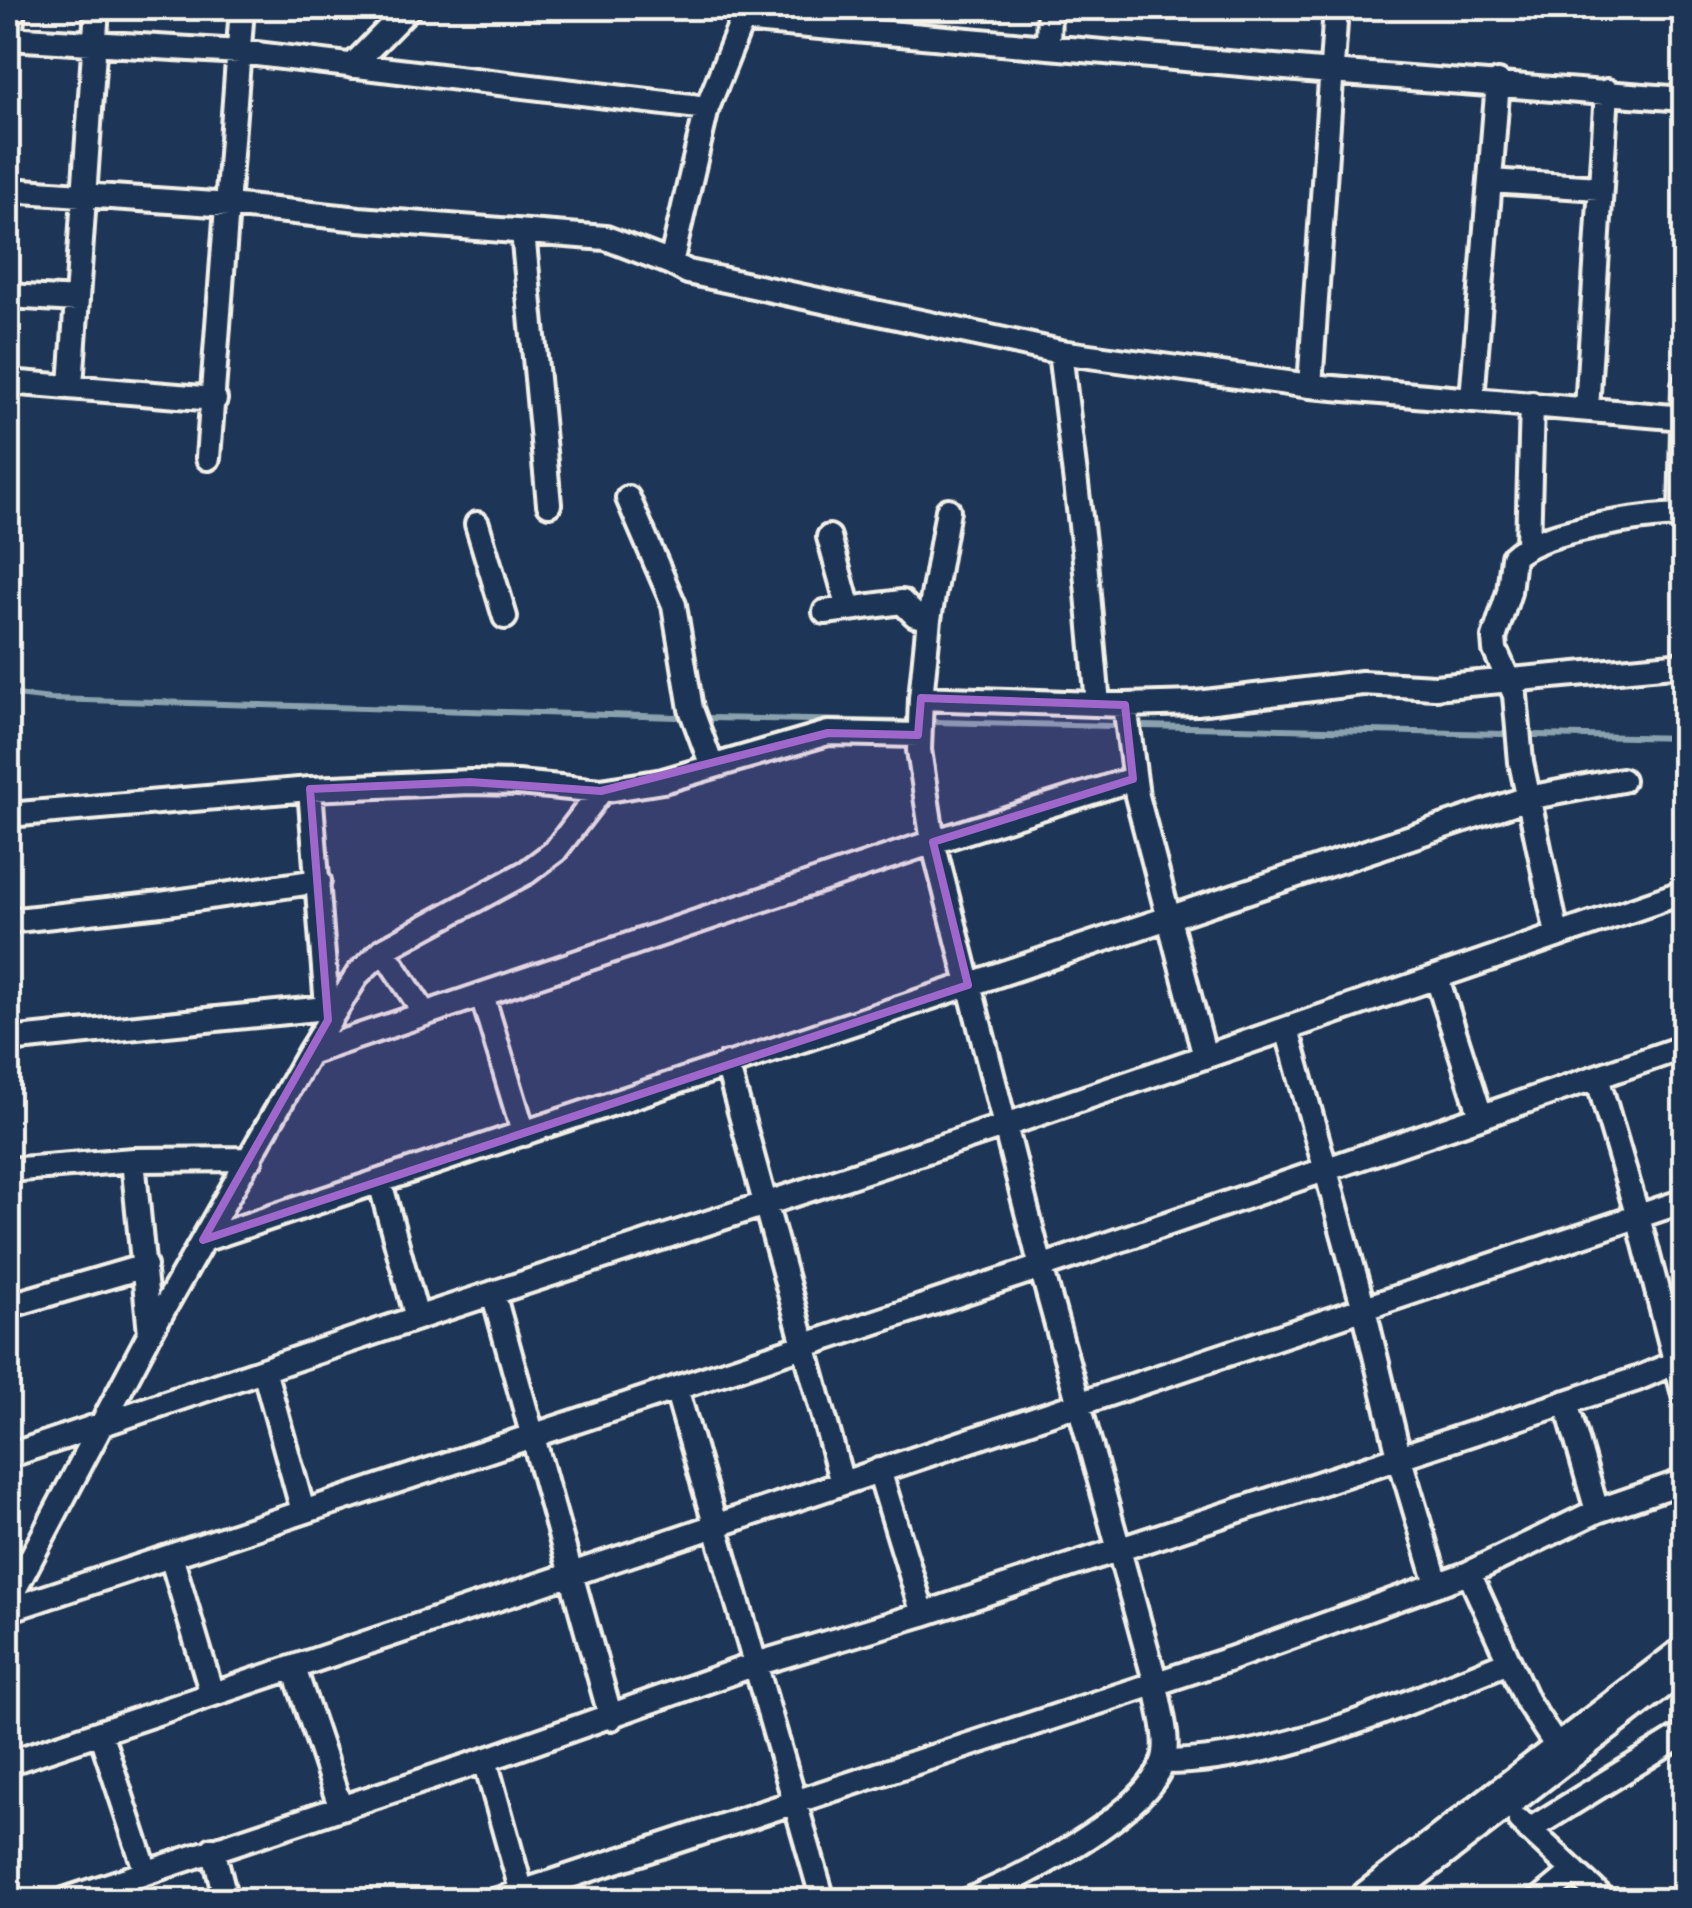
<svg xmlns="http://www.w3.org/2000/svg" width="1692" height="1908" viewBox="0 0 1692 1908" font-family="Pangolin,sans-serif">
  <style>
    .lines { fill: none; stroke-linecap: round; stroke-linejoin: round }
    .stream { stroke: #89a2ad; stroke-width: 6 }
    .street-casing { stroke: #f4f1e8; stroke-width: 30 }
    .highway-casing { stroke: #f4f1e8; stroke-width: 48 }
    .street { stroke: #1d3557; stroke-width: 22 }
    .highway { stroke: #1d3557; stroke-width: 40 }
    .marked { fill: #9f67cb; fill-opacity: 0.2; stroke: #9f67cb; stroke-width: 8; stroke-linejoin: round }
  </style>
  <rect width="100%" height="100%" fill="#1d3557"/>
  <filter id="ink" filterUnits="userSpaceOnUse"><feTurbulence type="fractalNoise" baseFrequency=".01" numOctaves="2"/><feDisplacementMap in="SourceGraphic" scale="20" xChannelSelector="R" yChannelSelector="G"/><feConvolveMatrix kernelMatrix="1 2 1 2 8 2 1 2 1" color-interpolation-filters="sRGB"/></filter>
  <g filter="url(#ink)">
    <g class="lines">
      <path class="stream" d="M8,694l43,5 626,18
        M709,718l194,4
        M935,722l176,4
        M1143,726l360,8
        M1534,735l150,3"/>
      <defs>
        <path id="street" d="M747,8l-40,100 -36,155 17,9 372,80 250,34 374,32
          M741,20l590,52 353,27
          M8,38l232,14 467,56
          M10,38l3,-30
          M1048,47l1,-39
          M352,66l57,-58
          M1490,181l109,7
          M8,190l221,15 130,14 247,19 65,25
          M523,232l26,272
          M8,296l69,4
          M1060,352l24,198 14,154
          M8,382l207,17
          M71,386l26,-378
          M1310,386l26,-378
          M1472,399l26,-317
          M1587,409l20,-318
          M208,458l34,-450
          M628,498l46,107 17,104 21,57
          M948,510l-19,109 -8,79 204,7 72,-2 165,-20 73,4 249,-23
          M1681,515l3,-130
          M477,524l28,93
          M829,537l20,72
          M1528,545l4,-141
          M825,612l77,-10 13,13 14,4
          M921,698l-2,52 14,92 108,425 115,417c3,23 15,56 7,78 -19,54 -142,116 -194,138
          M1125,705l12,91 68,261
          M310,789l17,218
          M8,815l302,-26 160,-7 48,1 83,8 62,-10 165,-48 90,2
          M8,921l153,-17 158,-23
          M1557,934l-36,-172 -6,-67 -20,-45 -1,-12 15,-46 4,-35c26,-27 133,-41 171,-42
          M383,950l42,64
          M1437,978l44,138
          M482,995l42,139
          M1287,1029l77,280 35,147 38,128
          M8,1040l328,-33
          M309,1053l624,-211 200,-63
          M727,1064l115,419
          M1597,1077l41,140 46,178
          M133,1160l17,173
          M8,1170l125,-10 118,-1
          M380,1182l37,136
          M203,1240l1325,-442 94,-18
          M493,1293l118,425
          M8,1306l137,-40
          M264,1370l39,141
          M676,1388l147,512
          M1566,1402l31,109
          M8,1456l409,-138 589,-193 678,-233
          M879,1470l44,144
          M171,1556l41,138
          M1469,1573l58,128 34,52
          M8,1602l142,-269 159,-280 49,-79 25,-24 144,-78 28,-21 46,-60
          M8,1610l1033,-343 643,-220
          M294,1668l46,138
          M100,1732l46,140
          M485,1760l271,-96 167,-50 714,-235 47,-20
          M1163,1762c112,0 242,-58 345,-100
          M8,1763l1676,-562
          M1520,1821l85,79
          M1529,1830l155,-96
          M213,1849l13,51
          M64,1900l421,-140 39,140
          M497,1900l733,-241 239,-86 128,-62 87,-30
          M1539,1900l35,-29"/>
        <path id="highway" d="M1371,1900l313,-241"/>
      </defs>
      <use href="#street" class="street-casing"/>
      <use href="#highway" class="highway-casing"/>
      <use href="#street" class="street"/>
      <use href="#highway" class="highway"/>
    </g>
  </g>
  <path class="marked" d="M921,698l204,7 8,74 -200,63 35,143 -765,255 125,-220 -18,-231 160,-7 131,9 227,-58 90,2z"/>
  <rect width="1692" height="1908" fill="none" stroke="#1d3557" stroke-width="40"/>
  <rect x="20" y="20" width="1652" height="1868" fill="none" stroke="#f4f1e8" stroke-width="4" filter="url(#ink)"/>
</svg>
